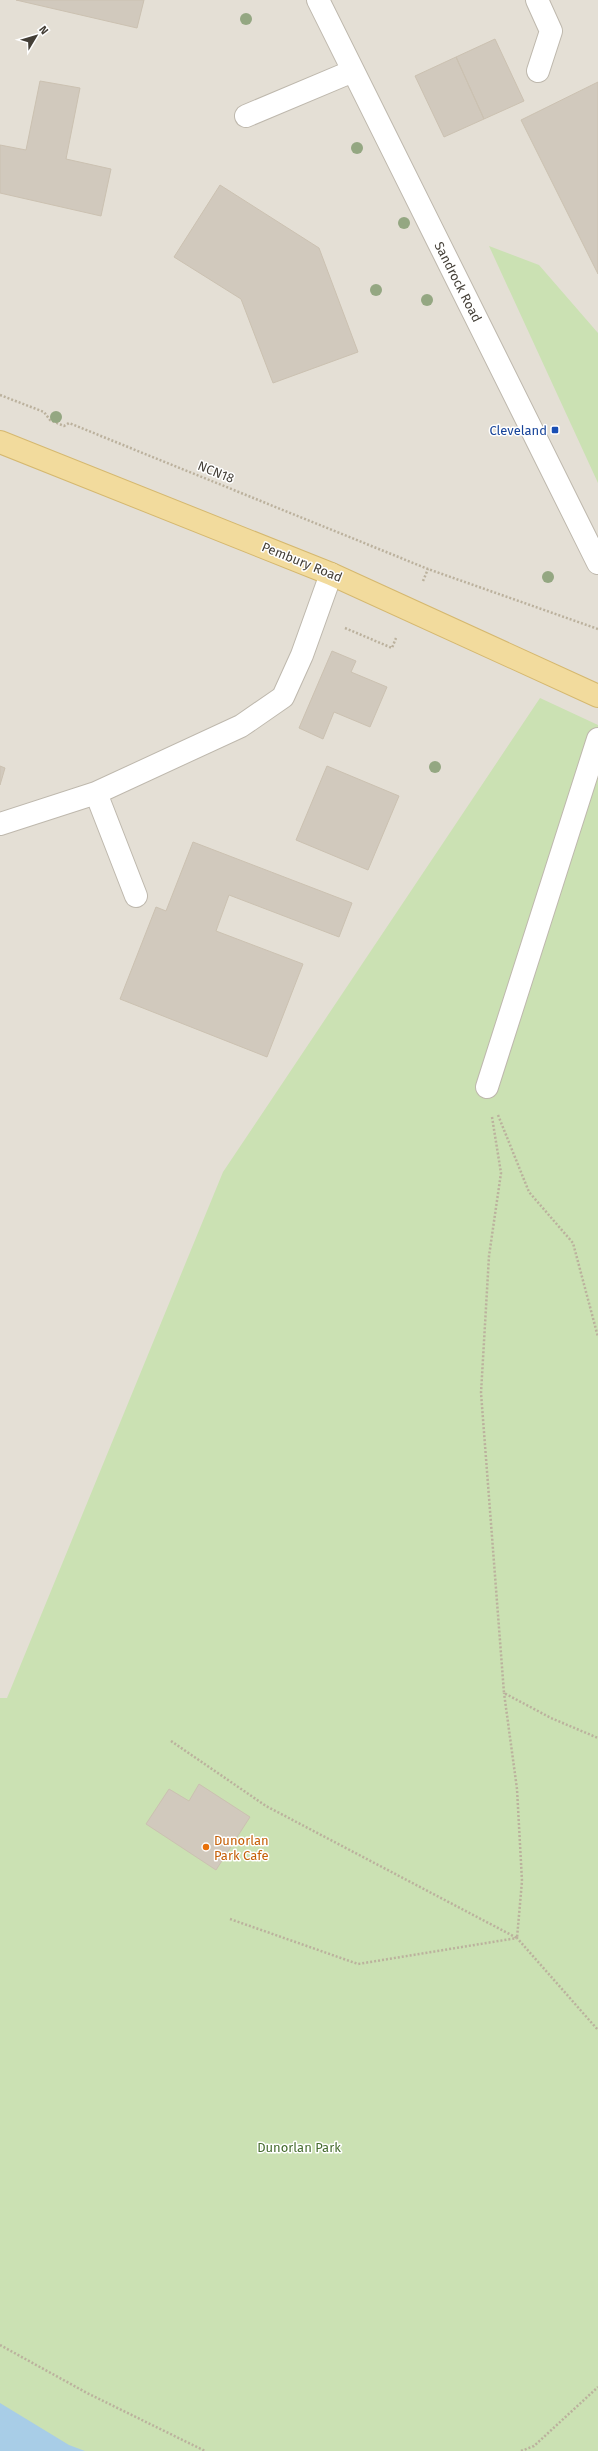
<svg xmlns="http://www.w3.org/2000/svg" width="598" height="2451" viewBox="0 0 598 2451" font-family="'Fira Sans',sans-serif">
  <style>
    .residential { fill: #e4dfd5 }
    .green { fill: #cbe1b3 }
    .water { fill: #a8cde7 }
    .building { fill: #d1c9bd; stroke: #cbc1b1 }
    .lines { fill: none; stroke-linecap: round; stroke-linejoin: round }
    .minor-casing { stroke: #beb8ad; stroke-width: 24 }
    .major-casing { stroke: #d5b86f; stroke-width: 24 }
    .path { stroke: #bbb19d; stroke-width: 2.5; stroke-dasharray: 2 2; stroke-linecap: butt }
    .minor { stroke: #fff; stroke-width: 22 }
    .major { stroke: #f2db9d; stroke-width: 22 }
    .tree { fill: #94a782 }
    .transit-dot { fill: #1a4fb4; stroke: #fff; stroke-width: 1.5 }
    .food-dot { fill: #e8710a; stroke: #fff; stroke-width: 1.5 }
    .labels { text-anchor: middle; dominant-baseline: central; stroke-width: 3; stroke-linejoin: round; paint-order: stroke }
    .street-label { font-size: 13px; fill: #433e36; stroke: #fff }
    .transit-label { font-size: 13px; fill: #164399; stroke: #fff; text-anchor: end }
    .food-label { font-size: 13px; fill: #c56008; stroke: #fff; text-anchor: start }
    .park-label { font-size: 13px; fill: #476d30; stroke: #fff }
  </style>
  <rect width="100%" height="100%" fill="#f1eee6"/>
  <path class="residential" d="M0,0h598v1989l-598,-271z"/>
  <path class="green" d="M489,246l50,19 59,68v150z
    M540,698l58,27v1726h-598v-753h7l216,-526z"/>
  <path class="water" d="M0,2403l69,42 16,6h-85z"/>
  <path class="building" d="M16,0h128l-7,28z
    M495,39l29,62 -40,18 -28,-62z
    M456,57l28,62 -40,18 -29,-61z
    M40,81l40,7 -14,71 45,10 -10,47 -101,-23v-48l26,5z
    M598,82v192l-77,-154z
    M220,185l99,63 39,104 -85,31 -32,-84 -67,-42z
    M332,651l24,10 -5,11 36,15 -17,40 -36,-15 -11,27 -24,-11z
    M0,766l5,2 -5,17z
    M327,766l72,30 -31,74 -72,-30z
    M193,842l159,61 -13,34 -110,-42 -13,36 87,33 -36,93 -147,-58 36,-92 10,4z
    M199,1784l51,33 -34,53 -70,-46 23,-35 20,12z"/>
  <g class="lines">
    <defs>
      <path id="minor" d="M318,0l280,563
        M537,0l14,31 -13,40
        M246,116l107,-45
        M96,793l40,103
        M0,824l96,-31 145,-67 42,-29 19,-42 29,-81
        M487,1087l111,-348"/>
      <path id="major" d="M0,442l331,132 267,122"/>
    </defs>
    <use href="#minor" class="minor-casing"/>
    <use href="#major" class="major-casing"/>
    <path class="path" d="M0,395l44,17 6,8 14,6 5,-3 359,146 170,60
      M423,581l5,-12
      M345,628l47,20 4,-10
      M498,1115l31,77 44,51 25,94
      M492,1117l9,56 -12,83 -8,137 23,300 47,25 47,20
      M171,1741l95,65 251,132 5,-57 -5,-92 -13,-96
      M230,1919l128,45 159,-26 81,92
      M0,2345l87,48 118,58
      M521,2451l13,-5 64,-59"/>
    <use href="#minor" class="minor"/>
    <use href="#major" class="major"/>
  </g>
  <g class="tree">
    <circle cx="246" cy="19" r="6"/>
    <circle cx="357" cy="148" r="6"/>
    <circle cx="404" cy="223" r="6"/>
    <circle cx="376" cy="290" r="6"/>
    <circle cx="427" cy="300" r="6"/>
    <circle cx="56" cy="417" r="6"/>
    <circle cx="548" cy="577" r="6"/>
    <circle cx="435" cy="767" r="6"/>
  </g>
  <rect class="transit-dot" x="551" y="426" width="8" height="8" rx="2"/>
  <circle class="food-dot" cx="206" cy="1847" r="4"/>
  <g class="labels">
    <g class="street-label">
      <text transform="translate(458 282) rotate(63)">Sandrock Road</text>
      <text transform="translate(216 472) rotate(22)">NCN18</text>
      <text transform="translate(302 562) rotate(22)">Pembury Road</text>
    </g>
    <g class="transit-label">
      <text x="547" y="430">Cleveland</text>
    </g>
    <g class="food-label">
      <text x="214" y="1840">Dunorlan<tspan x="214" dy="15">Park Cafe</tspan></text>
    </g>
    <g class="park-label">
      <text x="299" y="2147">Dunorlan Park</text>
    </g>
  </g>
  <g transform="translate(36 36) rotate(52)" stroke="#ffffff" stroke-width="3" paint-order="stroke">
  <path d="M0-3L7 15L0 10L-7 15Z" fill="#433e36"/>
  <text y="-6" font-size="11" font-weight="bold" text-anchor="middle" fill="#433e36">N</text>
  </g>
</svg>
